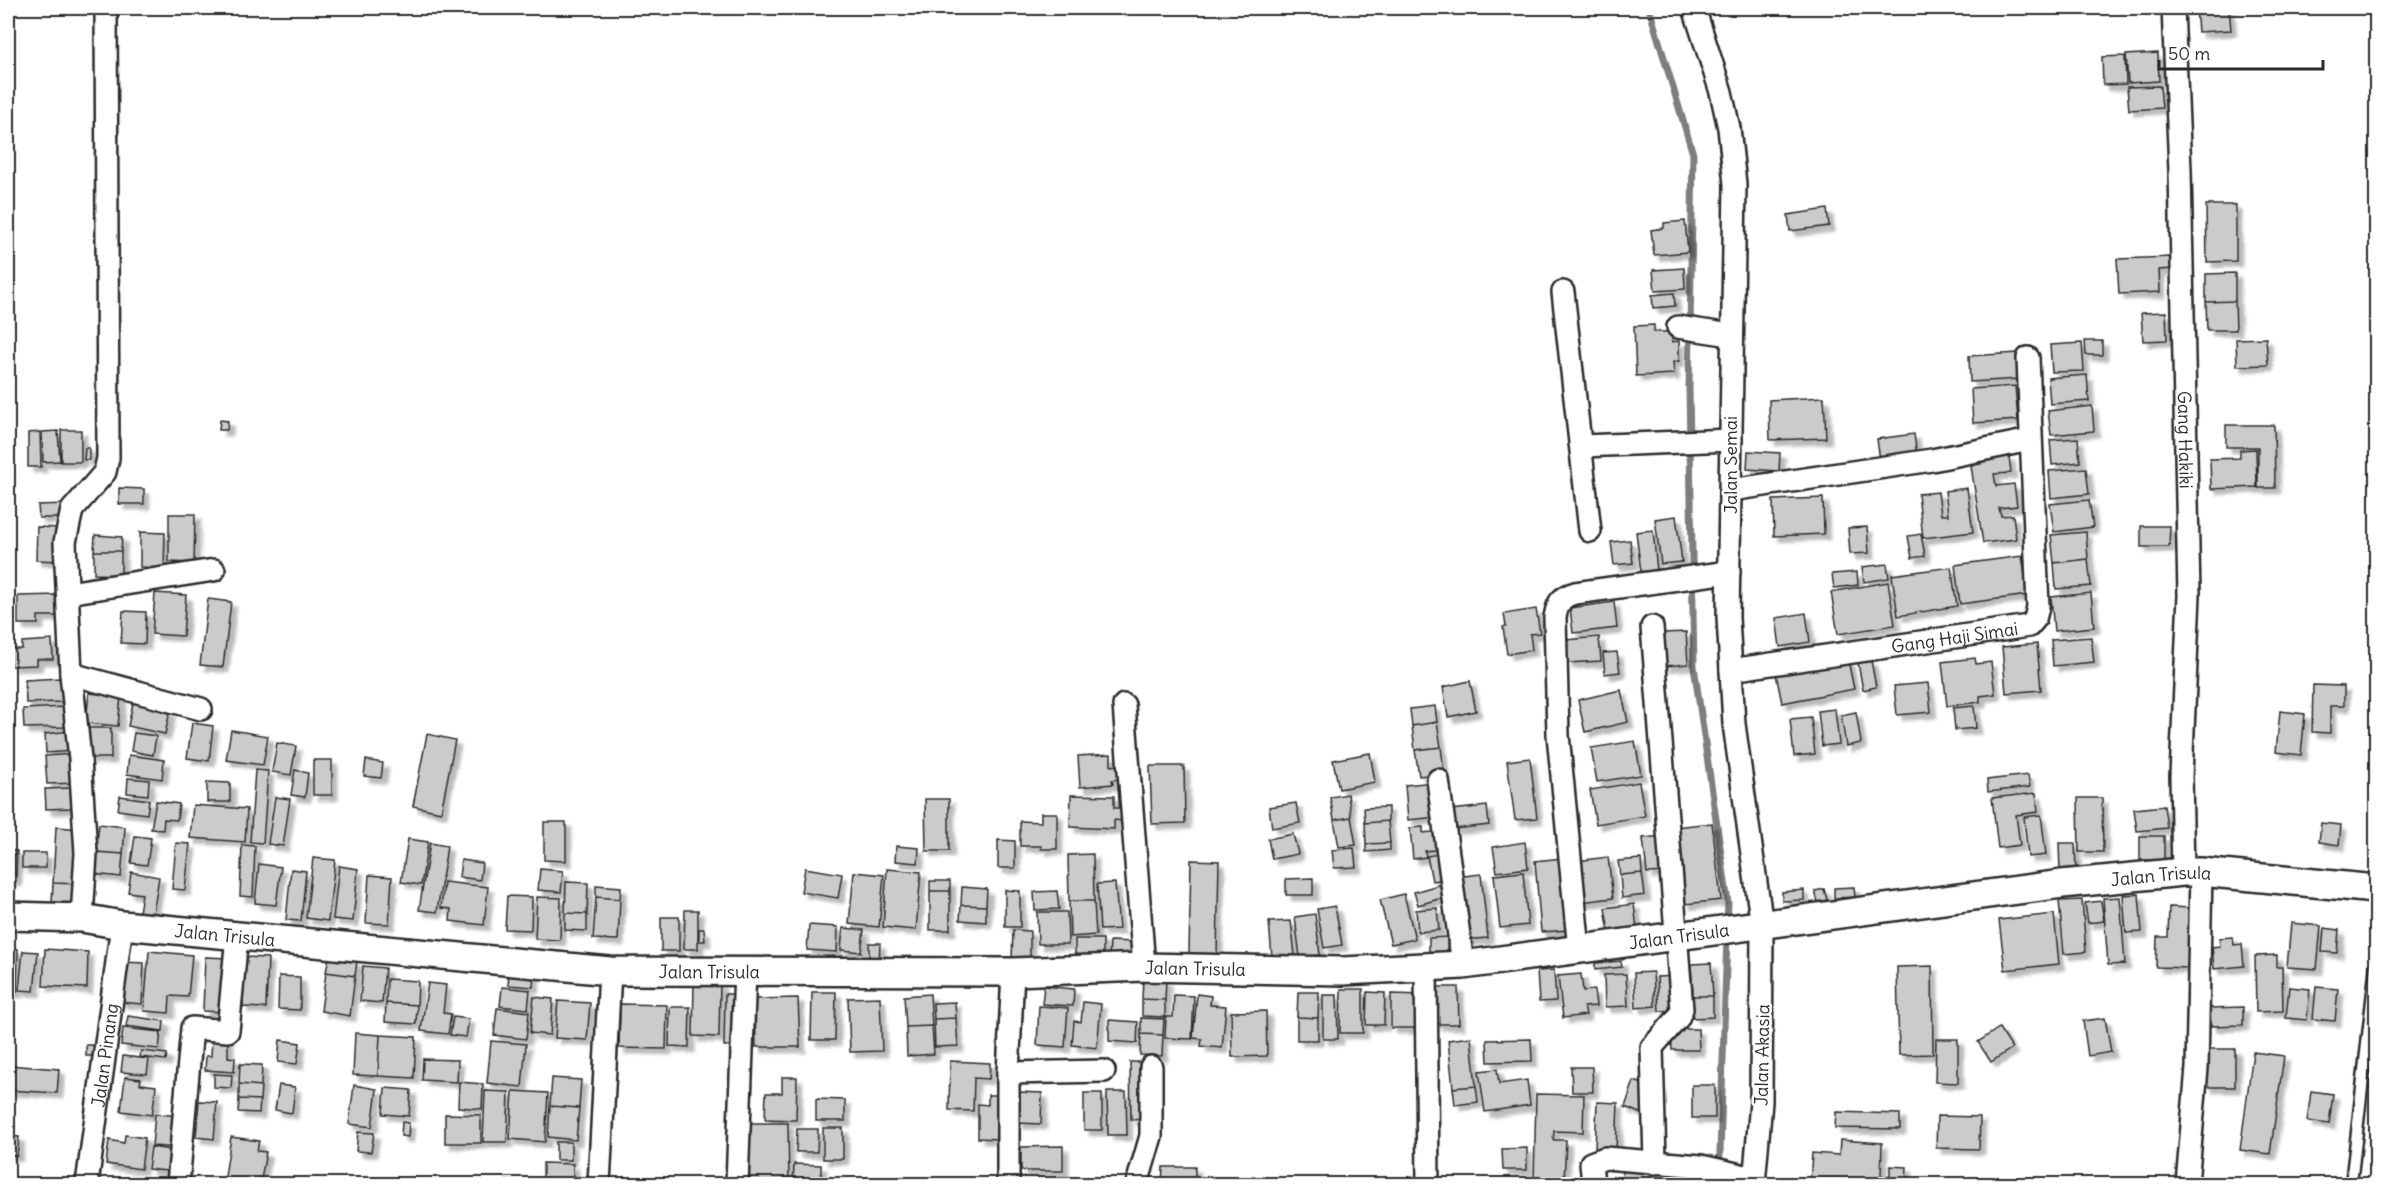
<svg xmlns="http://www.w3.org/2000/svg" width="2384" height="1192" viewBox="0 0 2384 1192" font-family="Delius,sans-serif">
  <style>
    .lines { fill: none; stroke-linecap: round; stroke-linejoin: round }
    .stream { stroke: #7e7e7e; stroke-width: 7 }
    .building { fill: #cbcbcb; stroke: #2b2b2b; stroke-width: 1.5; filter: url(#shadow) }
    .service-casing { stroke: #2b2b2b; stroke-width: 15 }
    .minor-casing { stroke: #2b2b2b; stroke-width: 26 }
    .tertiary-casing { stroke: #2b2b2b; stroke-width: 32 }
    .service { stroke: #fff; stroke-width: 10 }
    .minor { stroke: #fff; stroke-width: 21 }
    .tertiary { stroke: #fff; stroke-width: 27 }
    .labels { text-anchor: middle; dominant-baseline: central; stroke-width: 5; stroke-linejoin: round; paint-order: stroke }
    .street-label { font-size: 18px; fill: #2b2b2b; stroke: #fff }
  </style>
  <defs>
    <filter id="shadow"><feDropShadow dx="5.5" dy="5.5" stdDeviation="1.5" flood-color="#0004"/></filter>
  </defs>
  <rect width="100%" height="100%" fill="#fff"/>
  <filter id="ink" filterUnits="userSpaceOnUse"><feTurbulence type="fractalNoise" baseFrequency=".0167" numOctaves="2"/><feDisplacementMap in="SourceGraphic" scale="12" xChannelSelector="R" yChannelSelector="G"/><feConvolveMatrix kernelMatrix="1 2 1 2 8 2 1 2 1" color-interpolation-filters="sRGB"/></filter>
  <g filter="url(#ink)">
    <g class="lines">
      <path class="stream" d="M1649,8l44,146 -4,235 5,277 34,237 -1,21
        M1719,1184l8,-249"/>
    </g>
    <path class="building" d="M2196,8h33l2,22 -33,2z
      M2158,53l1,28 -31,2 -2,-28z
      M2125,56l1,28 -23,1 -1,-28z
      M2160,86l2,22 -33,2 -2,-23z
      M2206,205h30v56l-29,1z
      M1827,209l2,17 -39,5 -2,-16z
      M1685,221l3,31 -34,3 -3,-25 13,-2v-5z
      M2172,257l1,12 -14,1 1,22 -41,2 -2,-35z
      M1684,268l1,21 -30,2 -2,-21z
      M2235,273v28l-29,1v-28z
      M1674,293l1,13 -22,2 -1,-13z
      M2235,301l1,29h-29l-1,-28z
      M2166,312l1,28 -24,1 -2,-28z
      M1654,325v7h18v10l7,-1v20l-6,1 1,12 -38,2 -2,-50z
      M2266,338l2,27 -31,1 -1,-27z
      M2085,341h17v14h-16z
      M2082,343l2,28 -32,1 -2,-27z
      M2018,353l2,26 -50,3 -1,-26z
      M2087,375l2,26 -39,3 -2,-26z
      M2015,386l3,34 -45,3 -2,-34z
      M1824,397l2,41 -56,2 -1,-40z
      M2092,406l2,25 -43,4 -3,-24z
      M220,420l8,1 -1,9h-8z
      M2226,425h48l1,63h-17v-41h-32z
      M61,430h20v32h-20z
      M58,431l2,30 -17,1 -1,-30z
      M40,432l1,35h-13v-34z
      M1914,434l3,22 -37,4 -3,-21z
      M2078,438l2,24 -28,3 -2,-25z
      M85,448h4v12h-5z
      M2256,449l1,38 -46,2 -1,-30 30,-1v-8z
      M1748,451l32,2 -1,18 -32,-2z
      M2009,456l2,17 -17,1 2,12 18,-2 3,22 -18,2 2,8 12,-1 3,24 -33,4 -12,-77 10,-2 -1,-5z
      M2086,468l3,26 -38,4 -2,-27z
      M119,488l25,1v15h-25z
      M1967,488l6,44 -50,6 -5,-44 20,-2 3,23h7l-3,-24z
      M1823,498l1,36 -50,2 -1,-36z
      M2089,500l4,27 -39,5 -4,-28z
      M67,504v14h-28l-1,-13z
      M169,514h26l-1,49 -25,-1z
      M1676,516l6,46 -21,2 -6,-45z
      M2141,526h29l-1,21h-28z
      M37,527l23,1 -1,33 -23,-1z
      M1867,527l2,26 -19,1 -2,-26z
      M1653,530l4,41 -16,1 -5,-40z
      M140,532l25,1 -1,35 -24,-1z
      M2086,532l2,27 -34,4 -3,-28z
      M1921,534l4,22 -13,2 -4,-22z
      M95,535l27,2 -1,14h-27z
      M1630,540l3,23 -19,2 -3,-23z
      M94,551h27v24l-27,-1z
      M2022,556l6,39 -68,9 -5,-39z
      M2088,559l3,27 -35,3 -2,-26z
      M1887,564l2,14 -25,4 -2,-15z
      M1951,567l6,39 -59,10 -6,-41z
      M1857,572l1,13 -24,3 -2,-14z
      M1888,582l7,43 -57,9 -7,-42z
      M155,593l31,2 -3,41 -31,-2z
      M2091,593l3,34 -40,4 -3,-34z
      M59,595l1,21h-22v8h-20v-28z
      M208,599l23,3 -8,65 -23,-2z
      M1614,602l3,26 -44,5 -3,-25z
      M1536,609l4,24 -10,1 2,16 -25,4 -4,-27 3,-1 -2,-12z
      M123,611l23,1 -1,32 -24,-1z
      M1806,613l4,29 -30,5 -4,-29z
      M1686,632l2,32 -23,2 -2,-33z
      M1599,637l2,24 -34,2 -1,-23z
      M2091,637l3,25 -41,4 -2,-26z
      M52,640l1,19h-16v6l-26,1 -1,-17h12v-7z
      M2037,644l4,46 -35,3 -4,-46z
      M1617,652l3,20 -15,2 -2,-21z
      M1975,658l1,6 15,-2 4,32 -15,2v6l-33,4 -5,-44z
      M1848,660l6,29 -72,14 -6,-29z
      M1871,660l5,27 -13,3 -5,-27z
      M2372,661h4v61h-4z
      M60,678l2,24 -36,1 -1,-23z
      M1470,681l6,30 -28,6 -5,-30z
      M1928,683l3,29 -34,3 -3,-29z
      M2313,685l31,1v20h-14v27l-18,-1z
      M1621,690l7,32 -43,10 -7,-32z
      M89,693l32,3 -3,30 -32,-3z
      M133,703l37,8 -5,23 -37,-8z
      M1435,706l2,16 -25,4 -2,-17z
      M1974,706l2,22 -21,2 -2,-22z
      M65,707l1,20 -42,1 -1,-19z
      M1835,709l4,35 -17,2 -4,-35z
      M2280,711l25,3 -4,41 -25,-3z
      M1856,712l5,31 -15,3 -5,-31z
      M1811,717l4,37 -21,2 -4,-37z
      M1437,722l4,25 -26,3 -3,-24z
      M192,723l21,3 -4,35 -22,-3z
      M89,728h22v30h-22z
      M231,730l37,6 -5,29 -37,-5z
      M70,731l3,20 -27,2 -1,-19z
      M134,733l22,3 -3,19 -22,-4z
      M427,734l28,6 -14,72 -28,-6z
      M1635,741l6,34 -44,7 -6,-34z
      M277,743l19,3 -5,29 -19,-3z
      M1441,747l3,26 -25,3 -4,-26z
      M1370,753l5,29 -36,7 -6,-29z
      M75,754l1,29 -29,1 -2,-28z
      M1111,754v12l7,-1 1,14 -7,1 1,4 -33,3 -2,-31z
      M129,755l35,5 -2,19 -35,-5z
      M1530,758l7,60 -22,2 -8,-59z
      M313,760h19v35h-19z
      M366,760l17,3 -2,15 -17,-2z
      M1150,766h34l1,57 -33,1z
      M255,770l13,1 -5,72 -13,-1z
      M295,770l13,3 -3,24 -14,-2z
      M2028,775l2,12 -42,5 -1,-12z
      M128,778l21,2 -1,15 -21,-2z
      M207,782l23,1v19h-23z
      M1435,782l3,35 -30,3 -3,-35z
      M1639,782l6,34 -49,8 -6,-34z
      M71,788l1,20 -26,1 -1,-20z
      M2036,793l2,19 -22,3 4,30 -22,3 -6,-50z
      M1348,794l3,23 -17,3 -4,-23z
      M1071,795l43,1v12h10l-1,13 -9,-1v9l-44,-2z
      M120,796l29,4 -2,14 -29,-4z
      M275,797l15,2 -7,47 -15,-2z
      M2078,798h24l1,54h-24z
      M925,799h24v52h-23z
      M156,801l23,3 -2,16 -13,-1 -1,11 -12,-1z
      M1296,803l4,20 -28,5 -3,-21z
      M193,805l54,4 -2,33 -55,-4z
      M1487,806l2,19 -35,4 -3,-19z
      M2164,806l3,22 -30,3 -3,-22z
      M1388,807v14l-23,2 -1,-15z
      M1041,813h16v36h-16v-3h-21v-25l21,1z
      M2041,815l5,40 -18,2 -4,-40z
      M1351,817l5,28 -17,2 -5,-27z
      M1388,821l2,22 -24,1 -1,-21z
      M544,822h22v39l-22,-1z
      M1712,823l9,77 -36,4 -10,-77z
      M2321,823l20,2 -2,20 -20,-3z
      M99,824l26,3 -2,27 -27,-2z
      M56,827l27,2 -3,55 -27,-1z
      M1423,827v6l20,-2 1,18 -19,2 1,6 -13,2 -3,-31z
      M1293,834l5,20 -26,5 -4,-20z
      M135,836l16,2 -4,27 -16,-2z
      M1664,836l3,36 -20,1 -4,-35z
      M2140,836h24v24h-24z
      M408,839l20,3 -7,43 -20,-3z
      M998,840l17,1v27h-17z
      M1525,842l3,26 -31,4 -4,-25z
      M176,843l14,1 -5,46 -13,-1z
      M430,843l17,3 -10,66 -18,-2z
      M1390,843v7l-24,2v-8z
      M2059,843h16l1,28 -16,1z
      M242,845l13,1 -2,51 -13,-1z
      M896,846l23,2 -1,15 -23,-2z
      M1354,848l2,19 -22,1 -2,-18z
      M8,850l9,1 -1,30 -8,-1z
      M96,852l27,2 -2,23 -27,-3z
      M22,853h24v15h-24z
      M1444,853l4,26 -16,2 -5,-25z
      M1093,854l1,47h-25l-1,-46z
      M1608,857l5,41 -32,4 -5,-41z
      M313,858l22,2 -7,61 -22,-3z
      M1562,858l7,72 -28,2 -6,-71z
      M1641,859l1,14 -22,2 -2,-14z
      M461,860l21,3 -2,17 -21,-3z
      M1191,860l28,1 -2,93 -28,-1z
      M259,864l22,3 -5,38 -21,-2z
      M339,866l19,3 -5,52 -20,-2z
      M805,868l37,6 -4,24 -37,-6z
      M291,869l15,2 -5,50 -15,-1z
      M540,869l23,2 -2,21 -23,-2z
      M887,869l34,3 -5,58 -33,-3z
      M131,872l28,5 -6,37 -14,-2 3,-18 -14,-2z
      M854,872l30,3 -5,52 -30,-3z
      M1523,872l5,53 -28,3 -6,-53z
      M1642,873l3,22 -23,3 -2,-23z
      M1481,874l7,64 -27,2 -6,-63z
      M369,875l23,2 -3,47 -23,-1z
      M1313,878v17h-27v-16z
      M930,881h20v10h-20z
      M444,882l44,5 -4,38 -34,-4 1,-12 -10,-1z
      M566,882l22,1 -1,31 -22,-1z
      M53,883l27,1 -1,20 -27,-2z
      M1115,883l4,46 -19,1 -3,-46z
      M1445,883l4,13 -31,9 -4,-13z
      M596,885l25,2 -1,12 -24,-2z
      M962,887l25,2 -1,17 -25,-1z
      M1854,887l1,10 -21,1v-10z
      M1824,889l3,11 -9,2 -3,-11z
      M1005,890l15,1v36h-15z
      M1804,890v10l-22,1v-9z
      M930,891h20v39h-20z
      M1057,891l2,18 -24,1 -1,-18z
      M1404,894l11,45 -24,5 -11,-44z
      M2139,894l3,38 -16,1 -3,-38z
      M507,896l25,1 -1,33 -26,-1z
      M537,897l24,1 -1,42 -25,-1z
      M596,897l24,2 -2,41 -25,-1z
      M2120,897l5,67 -17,1 -5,-67z
      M2082,900l4,52 -22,2 -5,-53z
      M1069,901h25l2,34 -26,2z
      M2101,901l3,20 -16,2 -3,-20z
      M1634,904l3,25 -28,3 -4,-24z
      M961,905l25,1v16l-26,-2z
      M1335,906l7,39 -18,3 -7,-39z
      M2169,907l24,1 -2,60 -35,-1 1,-30h11z
      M1437,908l2,22 -21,2 -2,-22z
      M685,910h13v39h-14z
      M1037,912h30l1,32h-30z
      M565,913l22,1v17l-22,-1z
      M1315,914l5,41 -20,2 -5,-40z
      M2054,914l5,50 -54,6 -6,-50z
      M661,917h18v34h-18z
      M1291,921l4,34 -23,2 -3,-35z
      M2291,923l30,3 -4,43 -30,-2z
      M809,925l29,2 -1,25 -30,-2z
      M843,928l21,2 -3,22 -20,-2z
      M2324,928l15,2 -2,23 -15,-1z
      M699,929h5l1,12h-6z
      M1013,930l17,1v31l-18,-1z
      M1447,937v16h-18v-15z
      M2233,937l1,8 8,-1 2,22 -30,3 -2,-22 8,-1 -1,-8z
      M1075,939h28v24h-28z
      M1110,941l23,1 -1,17h-23z
      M869,943h11l-1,19 -10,-1z
      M8,948l10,1 -1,43h-9z
      M45,949l43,3 -1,36 -44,-2z
      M23,951l15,1 -4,39 -15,-1z
      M149,951l43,4 -4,42 -18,-1 -1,17 -25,-2z
      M2277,955v12h5l1,44 -27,1 -1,-56z
      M329,956l28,5 -2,15 -29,-4z
      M205,957l24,1 -3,54 -23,-1z
      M244,957l24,1 -2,50 -23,-1z
      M1621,961l1,6 -27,3v-7z
      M123,962l21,1 -2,41 -22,-2z
      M1711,963l2,33h-20l-2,-32z
      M363,966l22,2 -3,35 -22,-2z
      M1932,966l1,88 -34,1 -2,-88z
      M1554,970l2,31 -17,1 -2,-31z
      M326,972l29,4 -5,40 -29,-5z
      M1653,972l2,34 -19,2 -2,-35z
      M509,973l25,1 -1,13 -25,-2z
      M1581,974l2,17 11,-1 2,16 -12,1 2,8 -23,3 -5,-42z
      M1626,974l2,32 -23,1 -1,-32z
      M279,976l21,1v33l-22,-1z
      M1676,976l2,34 -19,1 -2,-34z
      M387,979l31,2 -1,24 -31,-2z
      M1143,979l23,1 -1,20 -23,-1z
      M428,983l18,2 -3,28 8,1 -3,20 -27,-3z
      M694,983h26l-1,54 -26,-1z
      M1044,986l30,3 -1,17 -31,-2z
      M502,987l28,3 -2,19 -28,-3z
      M1435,987h23l1,37h-23z
      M2289,987l21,2 -3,31 -21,-2z
      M2316,987l22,2 -3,32 -22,-2z
      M1341,989h22v44h-23z
      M812,992h24l-1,48h-24z
      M1298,992h21l-1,26 -21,-1z
      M1367,992l18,1 -1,32h-18z
      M725,994h16v52h-17z
      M930,994l2,32 -26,1 -2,-31z
      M1197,994l14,2 -1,9 16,1 -4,42 -21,-2 1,-7 -9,-1z
      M1391,994l34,1 -1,33h-33z
      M1174,995l20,1 -2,43 -27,-1 1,-21h7z
      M1323,995h14l1,44h-15z
      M1693,996h20v21l-20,1z
      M534,997l19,2 -3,36 -20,-2z
      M880,997l2,54 -32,1 -2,-54z
      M798,998l2,49h-44l-1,-48z
      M1142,999l23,1v17l-23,-1z
      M558,1001l32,2 -3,37 -32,-2z
      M955,1002l1,16 -22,1 -1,-16z
      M1083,1002l18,2 -4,44 -25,-3 2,-24 7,1z
      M386,1003l31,2 -1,19 -31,-2z
      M620,1004l47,1 -1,44 -47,-1z
      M1039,1006l29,2 -3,39 -28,-2z
      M670,1007h20l-1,40 -20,-1z
      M2243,1007v18l-32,1 -1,-18z
      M497,1008l32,4 -3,27 -32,-4z
      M1266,1011l1,45 -35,1 -1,-45z
      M128,1016l36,5 -1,10 -37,-5z
      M453,1017l16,2 -3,18 -16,-2z
      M1297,1017l21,1v22h-21z
      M956,1018l2,28 -23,1 -1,-28z
      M1141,1018l23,1 -1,16 -22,-1z
      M2105,1018l6,34 -23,4 -5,-35z
      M1109,1020l29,2 -1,21 -28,-2z
      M932,1026l2,28 -27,2 -1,-29z
      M123,1028l38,4 -2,17 -38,-4z
      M1999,1028l13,20 -21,14 -13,-20z
      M1671,1029h27l1,21h-27z
      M355,1033l25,2 -2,41 -25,-1z
      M1141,1034l22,1 -1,21 -22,-1z
      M380,1035l36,2 -2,41 -36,-2z
      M212,1037l16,1v19l7,1 -1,14 -29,-2 1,-14h5z
      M1471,1037l5,49 -23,2 -5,-48z
      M1531,1039l1,22 -44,1 -1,-22z
      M1936,1039h22v44l-23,-1z
      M280,1040l20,3 -3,21 -19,-2z
      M491,1041l35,3 -4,43 -35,-4z
      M86,1045h11l-1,11h-10z
      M2208,1049h27v38h-28z
      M141,1051l26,3 -1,6 -26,-3z
      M2253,1052l31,4 -14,98 -30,-4z
      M123,1056l26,3 -2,15 -26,-2z
      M423,1059l35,1 -1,22 -35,-2z
      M950,1061l40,2 -1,16 -15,-1 -1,33 -24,-1z
      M1130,1062h15v57l-14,1z
      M240,1064l22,1 -1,21 -22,-2z
      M8,1065l51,4 -2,24 -49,-3z
      M1571,1067h21l1,25h-21z
      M1497,1069l2,15 28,-4 3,25 -45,7 -6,-41z
      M214,1074l18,1 -1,13 -17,-1z
      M125,1077l16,2 -1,5 16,2 -4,29 -31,-4z
      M782,1077h15l-1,43 -31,-1 1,-26h16z
      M552,1078l29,2 -2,28 -29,-2z
      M1634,1081l18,6 -10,27 -17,-7z
      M459,1082l24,2 -1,25 -24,-2z
      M239,1084l22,2 -1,14 -21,-1z
      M279,1085l16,2 -3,26 -17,-3z
      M354,1085l23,4 -5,38 -23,-3z
      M1692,1085h23v33h-23z
      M1476,1086l2,16 -23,3 -2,-17z
      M385,1088l26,2 -2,26 -26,-2z
      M485,1091l24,1 -2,50h-24z
      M513,1091l35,2 -3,49 -35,-3z
      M2311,1091l22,3 -4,30 -22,-3z
      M1019,1092l23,1 -1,31 -23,-1z
      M1107,1092h19l1,43h-19z
      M1084,1093h18v37h-18z
      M1536,1094l48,1 -1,37 -29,-1 -1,9h13l-2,42 -30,-1z
      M988,1095h12l-1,44 -21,-1v-34l10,1z
      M239,1099l21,1 -1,13 -21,-1z
      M816,1099l29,1v21h-29z
      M199,1101l18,1 -3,37 -18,-2z
      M1597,1102l21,1 -2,47 -21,-1z
      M550,1106l29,2 -3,32 -28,-3z
      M1836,1112l64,2v15l-65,-1z
      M155,1114l28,2 -3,32 -28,-2z
      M445,1114l36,1v28h-36z
      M1937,1116l43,1 -1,32 -43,-1z
      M402,1122l7,1 -1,14 -7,-1z
      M747,1123h41l1,61h-41z
      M823,1128h20v31h-20z
      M797,1129h21l-1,23h-21z
      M358,1132l16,1 -3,19 -15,-1z
      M125,1135l20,3 -4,31 -35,-5 3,-24 15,3z
      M8,1136l11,1 -2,19 -9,-1z
      M231,1137l28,4 -2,10 9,1 -5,28 -7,-1 -1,5 -29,-1z
      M1840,1140l42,3 -1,33h9v-10l17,1 -1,17h-96l2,-31 27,2z
      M556,1142h15v18h-15z
      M1063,1146v25h-42v-24z
      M151,1147l19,3 -3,21 -19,-2z
      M1527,1148v22h-24l-1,-21z
      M543,1163l30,1v16l-30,-1z
      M794,1164l27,1v19h-28z
      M1623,1166h28l-1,17 -28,1z
      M1163,1167h32v17h-33z
      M180,1180l36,4h-36z
      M506,1181l32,2v1h-32z
      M2216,1181l28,1v2h-28z"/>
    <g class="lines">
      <defs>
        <path id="service" d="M2351,1184l25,-219"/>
        <g id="minor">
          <path d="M1694,8l27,84 8,36 6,56 -7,433 6,107 28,202 -1,176 -7,82"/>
          <path id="s1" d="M2173,8l7,162 9,425 -8,181 2,96"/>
          <path d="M1563,292l27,239"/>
          <path d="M1678,327l53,8"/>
          <path d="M1582,446l149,-6"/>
          <path d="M1731,490l201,-30 98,-20"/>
          <path d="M68,593l146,-23"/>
          <path d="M1652,627l30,382 -4,9 -26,29 3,116"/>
          <path id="s2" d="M1731,670l298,-44 6,-7 3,-12 -10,-249"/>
          <path d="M71,674l130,35"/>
          <path d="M1124,705l20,262"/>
          <path d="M1438,780l25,185"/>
          <path d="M82,918l4,-65 -6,-94 -9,-85 -6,-132 7,-32 33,-38 3,-14 -2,-450"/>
          <path d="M1579,950l-21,-215 -3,-118c3,-15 6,-20 20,-24l154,-21"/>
          <path d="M1426,966l2,218"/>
          <path d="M1008,1073l96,-2"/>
          <path id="s3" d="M87,1184l35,-259"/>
          <path d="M178,1184l14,-156 36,3 9,-95"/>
          <path d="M599,1184l11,-213"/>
          <path d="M737,1184l8,-214"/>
          <path d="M1008,1184v-111l5,-101"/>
          <path d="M1137,1184l14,-48v-69"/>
          <path d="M1593,1184l-2,-21 14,-5 96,8 53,12"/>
          <path d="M2187,1184l10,-116 4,-196"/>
        </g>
        <g id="tertiary">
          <path id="s4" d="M8,916l74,2 40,7 488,46 403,1 131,-5 199,4 120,-6 599,-81 121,-12h18l175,17"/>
        </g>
      </defs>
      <use href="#service" class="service-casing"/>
      <use href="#minor" class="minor-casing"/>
      <use href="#tertiary" class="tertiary-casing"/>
      <use href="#service" class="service"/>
      <use href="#minor" class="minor"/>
      <use href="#tertiary" class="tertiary"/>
    </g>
  </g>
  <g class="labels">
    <g class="street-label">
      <text stroke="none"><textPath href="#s1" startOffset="432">Gang Hakiki</textPath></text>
      <text transform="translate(1730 465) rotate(-90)">Jalan Semai</text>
      <text stroke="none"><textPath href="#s2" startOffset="226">Gang Haji Simai</textPath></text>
      <text stroke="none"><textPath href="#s4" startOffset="2162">Jalan Trisula</textPath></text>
      <text stroke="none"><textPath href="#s4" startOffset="218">Jalan Trisula</textPath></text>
      <text stroke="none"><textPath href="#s4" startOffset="1676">Jalan Trisula</textPath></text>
      <text stroke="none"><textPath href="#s4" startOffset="1190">Jalan Trisula</textPath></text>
      <text stroke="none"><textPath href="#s4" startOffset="704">Jalan Trisula</textPath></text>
      <text stroke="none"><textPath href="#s3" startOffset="130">Jalan Pinang</textPath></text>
      <text transform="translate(1762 1055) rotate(-89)">Jalan Akasia</text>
    </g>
  </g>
  <rect width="2384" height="1192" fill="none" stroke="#fff" stroke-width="30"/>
  <rect x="15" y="15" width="2354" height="1162" fill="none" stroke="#2b2b2b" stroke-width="2" filter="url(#ink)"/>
  <path d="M2159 60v9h164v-9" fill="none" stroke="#2b2b2b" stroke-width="3"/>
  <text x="2168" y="60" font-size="18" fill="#2b2b2b" stroke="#ffffff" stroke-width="4.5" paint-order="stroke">50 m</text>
</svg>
